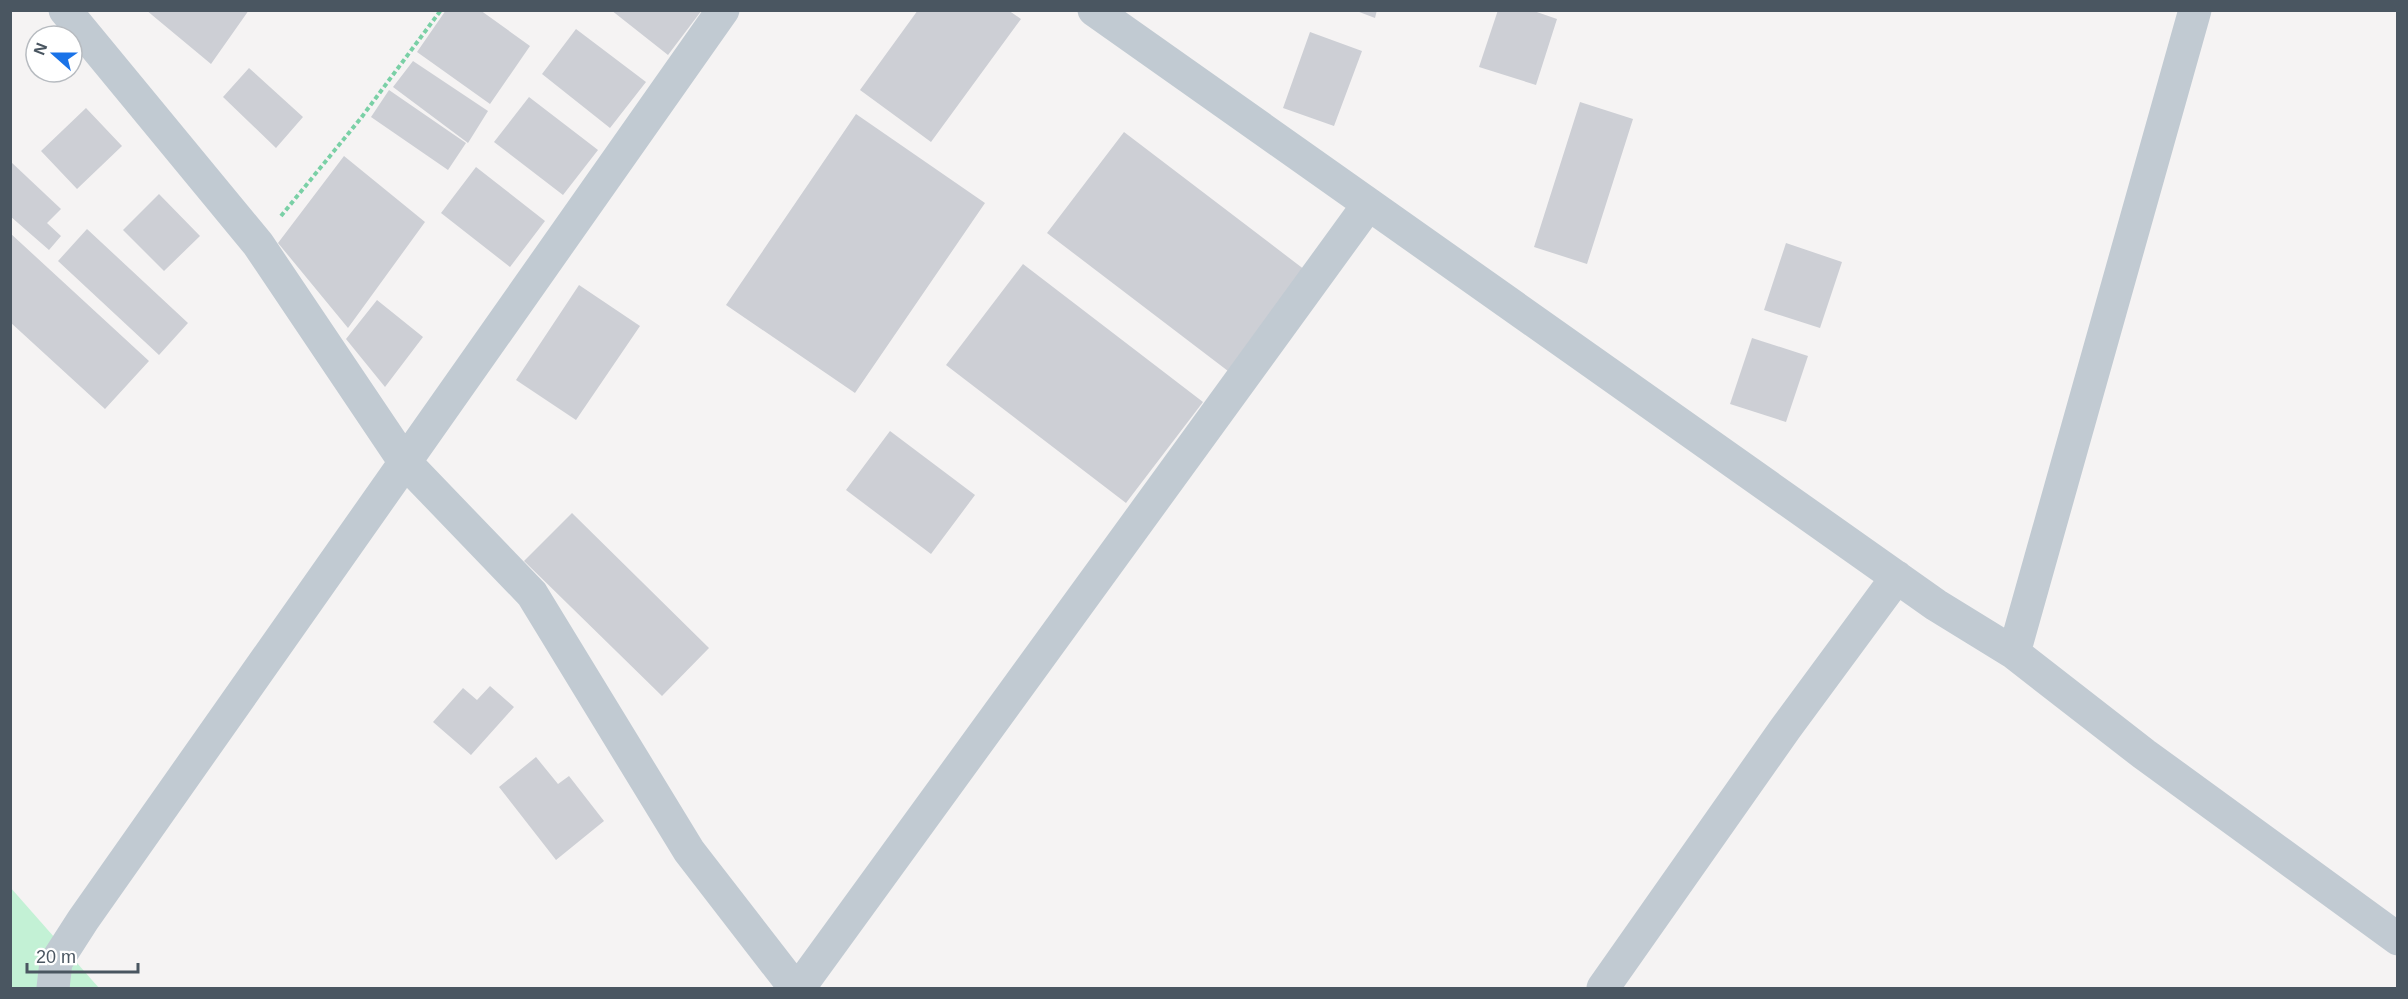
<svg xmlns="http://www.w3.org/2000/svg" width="2408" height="999" viewBox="0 0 2408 999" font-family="Arial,sans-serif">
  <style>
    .green { fill: #c3f1d5 }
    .building { fill: #cdcfd5 }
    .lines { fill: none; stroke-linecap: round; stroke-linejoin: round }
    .path { stroke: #7ad0a6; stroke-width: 4; stroke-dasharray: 4.5 3; stroke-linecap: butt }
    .minor { stroke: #c1cad2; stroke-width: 33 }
  </style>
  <rect width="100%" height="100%" fill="#f5f3f3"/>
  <path class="green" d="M10,887l89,101h-88z"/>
  <path class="building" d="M146,10h103l-38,54z
    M446,10h34l50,36 -40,58 -73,-52z
    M611,10h91l-34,45z
    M918,10h90l13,9 -90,123 -71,-52z
    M1354,10h23l-2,8z
    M1498,10h33l26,9 -21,66 -57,-18z
    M576,29l70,53 -36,46 -68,-54z
    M1310,32l52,19 -28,75 -51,-18z
    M413,61l75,50 -20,32 -75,-56z
    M249,68l54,49 -27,31 -53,-51z
    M389,90l77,53 -18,27 -77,-53z
    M529,97l69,53 -35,45 -69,-53z
    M1580,102l53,17 -46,145 -53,-17z
    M86,108l36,38 -45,43 -36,-38z
    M856,114l129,89 -130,190 -129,-88z
    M1124,132l181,138 -77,101 -181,-138z
    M344,156l81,66 -77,106 -70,-85z
    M10,161l51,48 -14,14 14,13 -12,14 -39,-34z
    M476,167l69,54 -35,46 -69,-54z
    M159,194l41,42 -36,35 -41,-41z
    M87,229l101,94 -29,32 -101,-94z
    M10,233l139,128 -44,48 -95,-87z
    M1786,243l56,19 -22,66 -56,-18z
    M1023,264l180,138 -77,101 -180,-138z
    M579,285l61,41 -64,94 -60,-40z
    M377,300l46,37 -38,50 -39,-48z
    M1752,338l56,18 -22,66 -56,-18z
    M890,431l85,64 -44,59 -85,-64z
    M572,513l137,135 -47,48 -138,-135z
    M490,686l24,21 -43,48 -38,-33 30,-34 14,12z
    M536,757l22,27 11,-8 35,45 -48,39 -57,-73z"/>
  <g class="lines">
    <path class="path" d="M281,216l80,-98 80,-108"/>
    <path class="minor" d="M65,10l193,234 146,217 128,133 157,257 106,137
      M1094,10l842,595 78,48 130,101 254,185
      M2014,653l181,-643
      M53,988l3,-26 27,-42 640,-910
      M799,988l569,-783
      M1603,988l182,-259 112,-152"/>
  </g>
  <rect width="2408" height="999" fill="none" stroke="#4a5661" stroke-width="24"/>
  <g transform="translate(54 54) rotate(291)"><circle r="28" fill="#ffffff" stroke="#b7bbc0" stroke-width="1.5"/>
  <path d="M0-4.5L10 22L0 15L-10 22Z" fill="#1a73e8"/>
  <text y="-9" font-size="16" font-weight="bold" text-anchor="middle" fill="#4a5661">N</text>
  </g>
  <path d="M27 963v9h111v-9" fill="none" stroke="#4a5661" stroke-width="3"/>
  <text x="36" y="963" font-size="18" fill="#4a5661" stroke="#ffffff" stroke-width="4.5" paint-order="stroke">20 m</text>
</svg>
